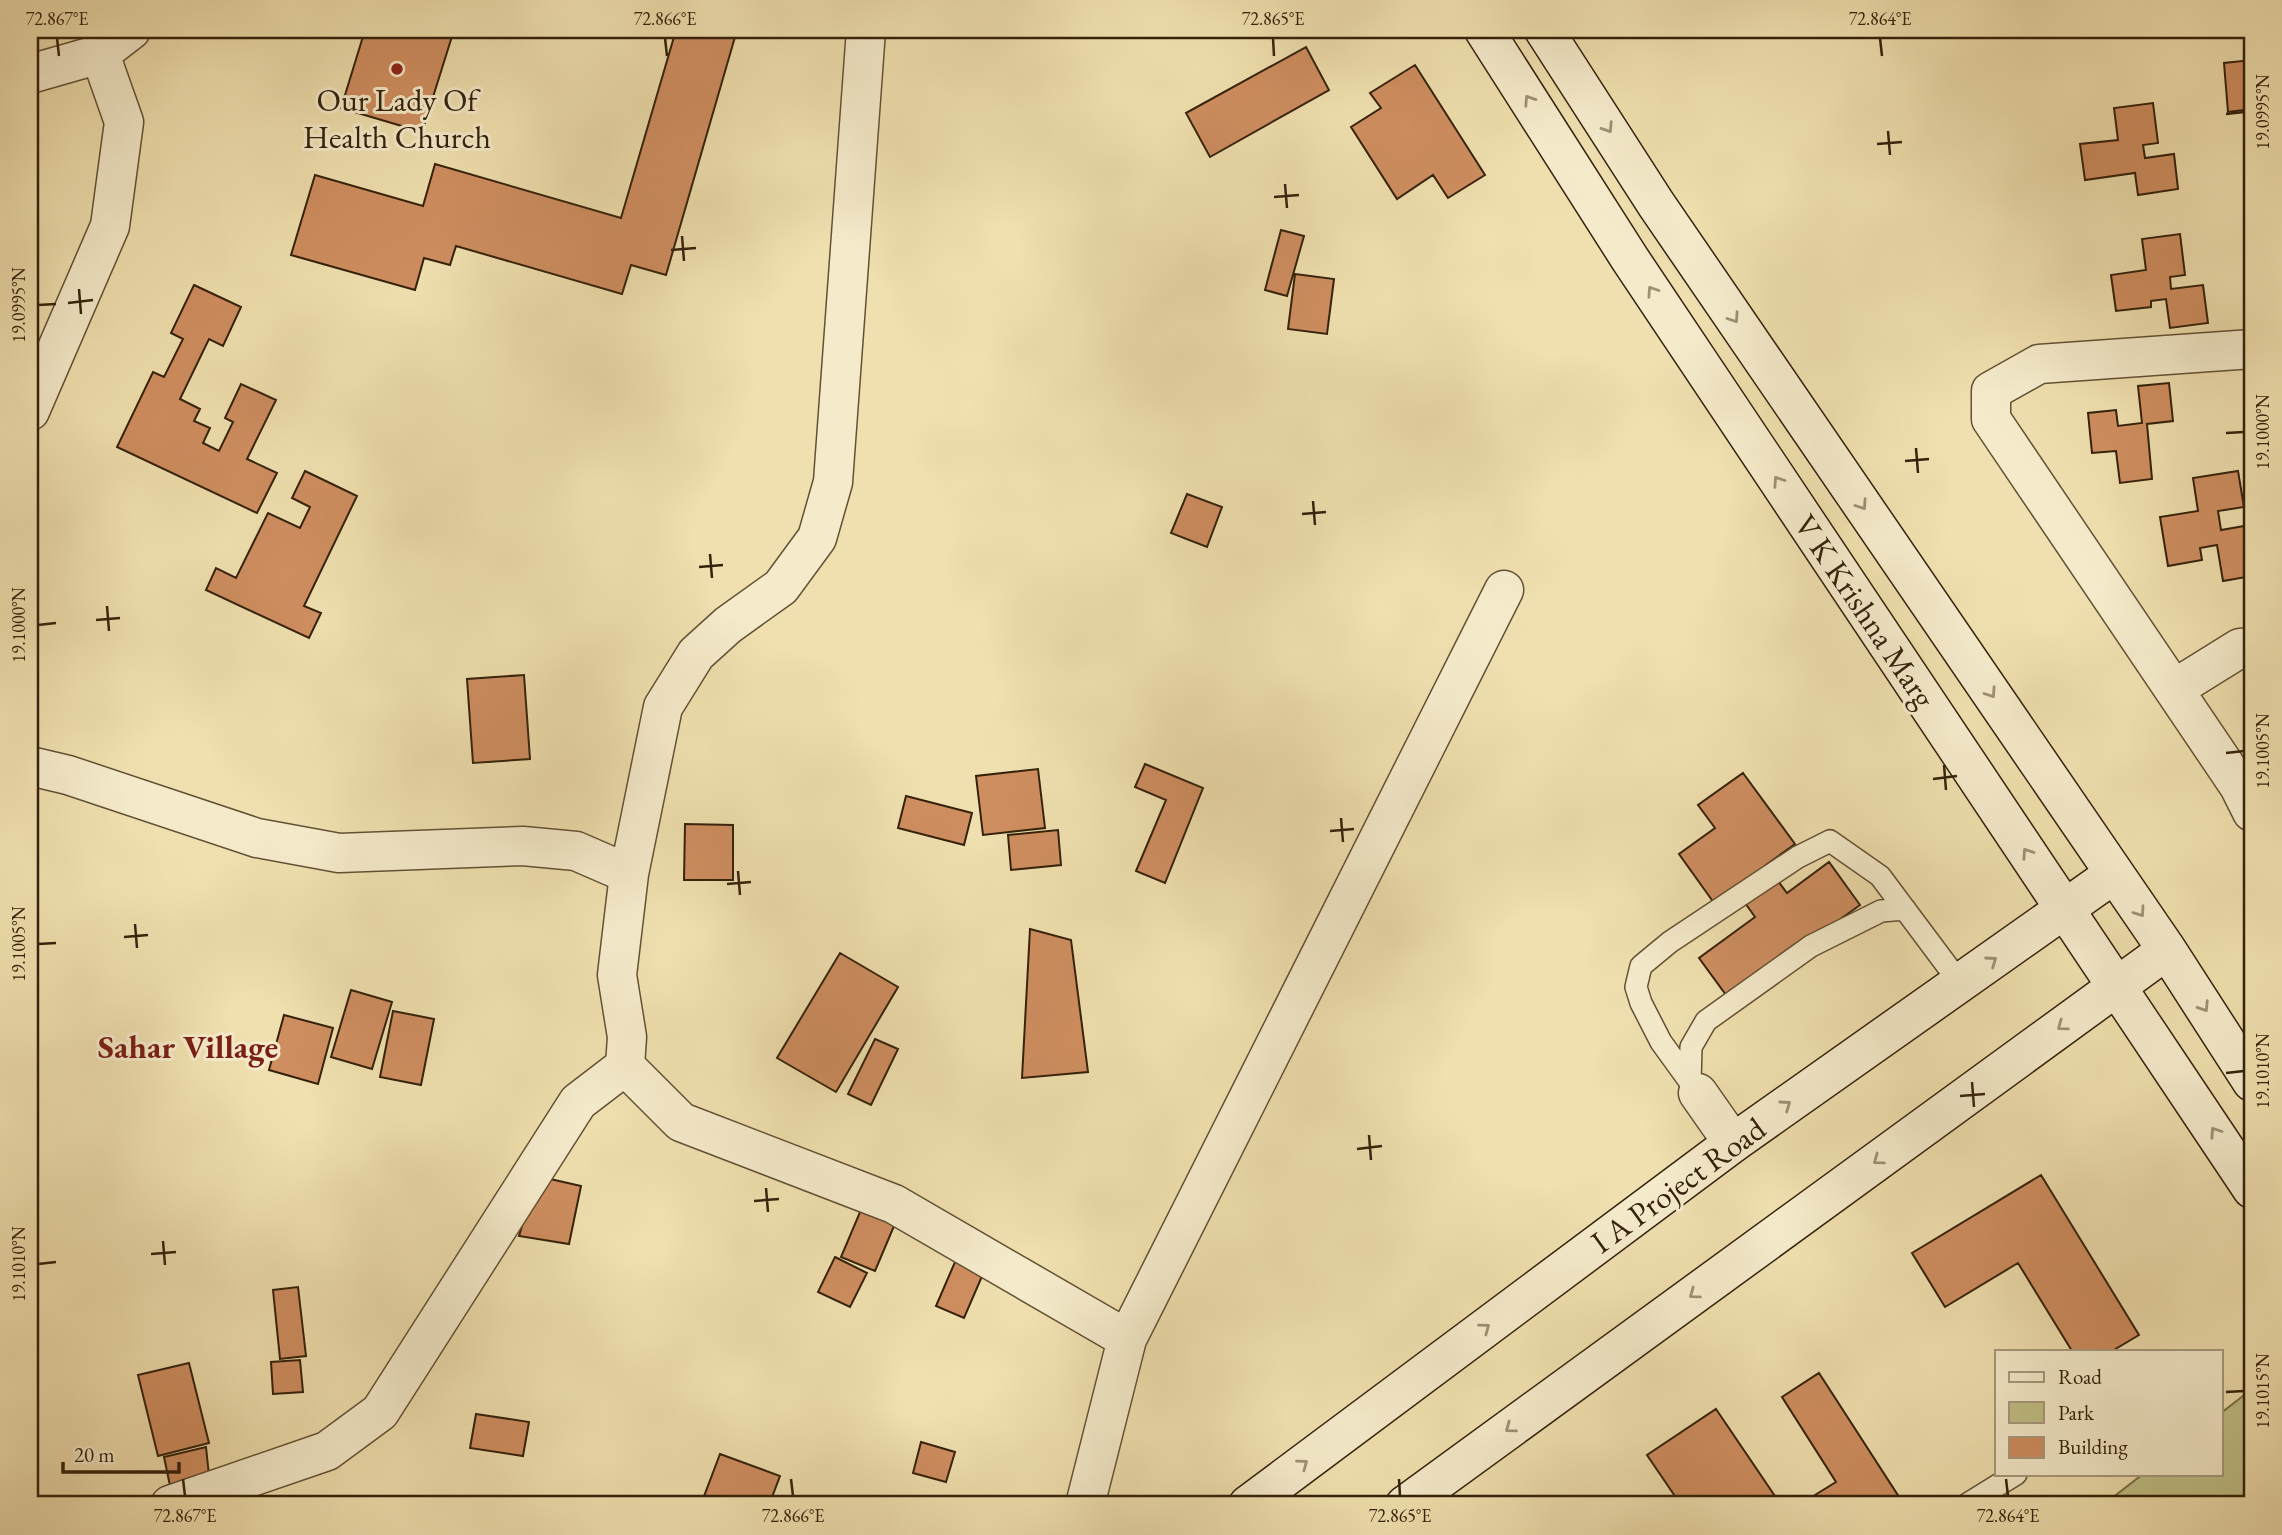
<svg xmlns="http://www.w3.org/2000/svg" width="2282" height="1535" viewBox="0 0 2282 1535" font-family="'EB Garamond',serif">
  <style>
    .green { fill: #c0c086; stroke: #7a7048; stroke-width: 2 }
    .building { fill: #cf8e60; stroke: #34210b; stroke-width: 2 }
    .lines { fill: none; stroke-linecap: round; stroke-linejoin: round }
    .lane-casing { stroke: #635134; stroke-width: 24 }
    .street-casing { stroke: #635134; stroke-width: 41 }
    .secondary-casing { stroke: #34210b; stroke-width: 41 }
    .lane { stroke: #f5ebcb; stroke-width: 21 }
    .street { stroke: #f5ebcb; stroke-width: 38 }
    .secondary { stroke: #f5ebcb; stroke-width: 38 }
    .oneway { stroke: #9e9075 }
    .ticks { fill: none; stroke: #34210b; stroke-width: 2.5 }
    .poi-dot { fill: #8f2418; stroke: #f5ebcb; stroke-width: 2.5 }
    .labels { text-anchor: middle; dominant-baseline: central; stroke-width: 6; stroke-linejoin: round; paint-order: stroke }
    .poi-label { font-size: 32px; fill: #34210b; stroke: #f5ebcb }
    .street-label { font-size: 32px; fill: #34210b; stroke: #f5ebcb }
    .neighbourhood-label { font-size: 33px; font-weight: bold; fill: #7a1f14; stroke: #f5ebcb }
    .neatline { fill: none; stroke: #34210b; stroke-width: 2.5 }
    .ticks-label { font-size: 18px; text-anchor: middle; fill: #34210b }
  </style>
  <rect width="100%" height="100%" fill="#f0e0af"/>
  <filter id="stains"><feTurbulence type="fractalNoise" baseFrequency=".00286" numOctaves="4"/><feColorMatrix values="0 0 0 0 .2 0 0 0 0 .09 0 0 0 0 .02 0 0 0 .5 -.17"/></filter>
  <radialGradient id="worn" r=".72"><stop offset=".6" stop-color="#630" stop-opacity="0"/><stop offset="1" stop-color="#630" stop-opacity=".3"/></radialGradient>
  <path class="green" d="M2252,1389v116h-149l40,-31h78v-61z"/>
  <path class="building" d="M365,30h89l-32,102 -81,-24z
    M676,30h61l-71,245 -35,-10 -9,29 -166,-48 -6,19 -26,-7 -9,32 -124,-35 24,-80 108,31 12,-42 186,54z
    M1306,47l23,43 -119,67 -24,-44z
    M2252,60v49l-24,3 -4,-49z
    M1415,65l70,110 -37,23 -15,-23 -36,24 -46,-72 30,-19 -11,-15z
    M2153,103l5,40 -15,2 2,13 29,-4 4,35 -40,6 -3,-22 -50,7 -5,-36 38,-4 -4,-32z
    M1281,230l23,6 -17,60 -22,-6z
    M2180,234l5,41 -15,2 1,12 32,-4 5,38 -38,5 -4,-29 -15,2v6l-35,4 -5,-36 35,-5 -4,-31z
    M1295,274l39,5 -7,55 -39,-5z
    M194,285l47,22 -18,39 -14,-7 -29,60 20,10 -6,12 16,7 -7,15 16,8 14,-29 -8,-4 16,-34 35,16 -29,59 30,14 -20,40 -140,-66 36,-75 11,5 19,-38 -12,-6z
    M2169,383l4,38 -26,3 5,55 -32,4 -4,-32 -24,2 -4,-40 28,-3 2,16 24,-3 -4,-37z
    M305,471l52,25 -53,110 17,7 -12,25 -103,-48 10,-22 20,10 32,-65 32,15 10,-21 -18,-9z
    M2238,471l6,36 -26,4 3,19 29,-5 2,51 -29,5 -6,-36 -17,3 2,12 -34,6 -8,-49 38,-6 -5,-33z
    M1187,494l35,13 -15,40 -36,-14z
    M524,675l6,84 -57,4 -6,-84z
    M1145,764l58,24 -38,95 -29,-12 30,-71 -31,-13z
    M1038,769l7,59 -62,7 -7,-59z
    M1743,773l52,71 -29,21 21,28 42,-31 31,43 -131,94 -30,-41 56,-41 -20,-28 -21,14 -35,-49 36,-26 -17,-23z
    M906,796l66,17 -8,32 -66,-17z
    M685,824l48,1v55h-49z
    M1058,830l3,35 -50,5 -3,-35z
    M1030,929l41,11 17,132 -66,6z
    M840,953l58,34 -62,105 -59,-34z
    M351,990l41,12 -20,67 -41,-12z
    M393,1011l41,8 -13,66 -41,-8z
    M284,1015l49,13 -15,56 -49,-14z
    M875,1039l23,10 -27,56 -23,-11z
    M2041,1175l98,160 -27,16h-40l-54,-88 -73,44 -33,-54z
    M537,1176l44,10 -12,58 -50,-8z
    M863,1205l34,14 -22,52 -34,-14z
    M958,1255l28,12 -22,51 -28,-12z
    M835,1257l32,16 -17,34 -32,-15z
    M298,1287l8,69 -26,3 -7,-69z
    M300,1360l3,32 -30,2 -2,-32z
    M189,1363l20,80 -51,13 -20,-81z
    M1819,1373l82,127 -9,5h-70l-7,-10 21,-13 -54,-85z
    M1716,1409l65,96h-100l-34,-50z
    M476,1414l53,8 -6,34 -53,-8z
    M921,1442l34,10 -9,30 -33,-9z
    M206,1447l4,38 -37,15 -9,-43z
    M720,1454l60,22 -11,29h-48l-18,-6z"/>
  <g class="lines">
    <defs>
      <path id="lane" d="M1690,1083l1,-36 15,-26 105,-75 70,-35 24,-2
        M1698,1093l-37,-51 -20,-39 -5,-16 5,-21 29,-24 128,-85 32,-16 50,35 80,107
        M1966,1505l50,-31"/>
      <path id="street" d="M866,30l-33,452 -16,56 -36,49 -53,38 -32,29 -33,53 -34,167 -12,101 10,62 -2,29 56,56 213,82 233,135
        M30,74l70,-20 31,-24
        M2252,349l-213,15 -48,27v28l248,367 13,26
        M30,411l80,-185 14,-104 -24,-68
        M2174,689l66,-41 12,-1
        M30,766l38,9 189,63 82,15 184,-7 53,5 53,23
        M1698,1093l35,50
        M170,1505l157,-54 53,-39 198,-310 47,-36
        M1085,1505l42,-166 377,-749"/>
      <path id="secondary" d="M1484,30l146,229 622,930
        M1544,30l112,174 511,746 85,132
        M1248,1505l485,-362 381,-269
        M1405,1505l762,-555"/>
    </defs>
    <use href="#lane" class="lane-casing"/>
    <use href="#street" class="street-casing"/>
    <use href="#secondary" class="secondary-casing"/>
    <use href="#lane" class="lane"/>
    <use href="#street" class="street"/>
    <use href="#secondary" class="secondary"/>
  </g>
  <defs><path id="oneway-chevron" d="M-2-3.5L2.5 0L-2 3.5" fill="none" stroke-width="1.6" stroke-linecap="round" stroke-linejoin="round" transform="scale(1.75)"/></defs>
  <g class="oneway">
    <use href="#oneway-chevron" transform="translate(1529 100) rotate(-123)"/>
    <use href="#oneway-chevron" transform="translate(1608 128) rotate(57)"/>
    <use href="#oneway-chevron" transform="translate(1652 291) rotate(-124)"/>
    <use href="#oneway-chevron" transform="translate(1734 318) rotate(56)"/>
    <use href="#oneway-chevron" transform="translate(1778 481) rotate(-124)"/>
    <use href="#oneway-chevron" transform="translate(1862 505) rotate(56)"/>
    <use href="#oneway-chevron" transform="translate(1991 693) rotate(56)"/>
    <use href="#oneway-chevron" transform="translate(2027 853) rotate(-124)"/>
    <use href="#oneway-chevron" transform="translate(2140 912) rotate(55)"/>
    <use href="#oneway-chevron" transform="translate(1992 961) rotate(-35)"/>
    <use href="#oneway-chevron" transform="translate(2204 1007) rotate(57)"/>
    <use href="#oneway-chevron" transform="translate(2062 1026) rotate(144)"/>
    <use href="#oneway-chevron" transform="translate(1786 1105) rotate(-35)"/>
    <use href="#oneway-chevron" transform="translate(2215 1132) rotate(-124)"/>
    <use href="#oneway-chevron" transform="translate(1878 1160) rotate(144)"/>
    <use href="#oneway-chevron" transform="translate(1694 1294) rotate(144)"/>
    <use href="#oneway-chevron" transform="translate(1485 1328) rotate(-37)"/>
    <use href="#oneway-chevron" transform="translate(1510 1428) rotate(144)"/>
    <use href="#oneway-chevron" transform="translate(1303 1464) rotate(-37)"/>
  </g>
  <path class="ticks" d="M57,38l2,18M665,38l2,18M1273,38l1,18M1880,38l2,18M2226,114l18,-2M1888,131l2,24M1877,144l25,-2M1285,184l2,24M1274,197l25,-2M682,236l2,25M671,250l25,-2M79,289l2,25M68,303l25,-3M38,305l18,-1M2226,433l18,-1M1916,448l2,25M1905,461l24,-2M1313,501l2,24M1302,514l24,-2M710,554l2,24M699,567l24,-2M107,606l2,25M96,620l24,-2M38,625l18,-2M2226,753l18,-2M1944,765l2,25M1933,779l24,-3M1341,818l2,24M1330,831l24,-2M738,871l2,24M727,884l24,-2M135,924l2,24M124,937l24,-2M38,944l18,-1M2226,1073l18,-2M1972,1082l2,25M1960,1096l25,-2M1369,1135l2,25M1357,1149l25,-3M766,1188l2,24M754,1201l25,-2M163,1241l2,24M151,1254l25,-2M38,1264l18,-2M2226,1392l18,-1M183,1479l2,17M791,1479l2,17M1399,1479l1,17M2006,1479l2,17"/>
  <circle class="poi-dot" cx="397" cy="69" r="7"/>
  <g class="labels">
    <g class="poi-label">
      <text x="397" y="100">Our Lady Of<tspan x="397" dy="37">Health Church</tspan></text>
    </g>
    <g class="street-label">
      <text transform="translate(1865 611) rotate(56)">V K Krishna Marg</text>
      <text transform="translate(1678 1185) rotate(-36)">I A Project Road</text>
    </g>
    <g class="neighbourhood-label">
      <text x="188" y="1046">Sahar Village</text>
    </g>
  </g>
  <rect width="2282" height="1535" fill="none" stroke="#f0e0af" stroke-width="77"/>
  <rect x="1995" y="1350" width="228" height="126" fill="#f5ebcb" stroke="#a89a7e" stroke-width="2"/>
  <rect x="2009" y="1372" width="35" height="10" fill="#f5ebcb" stroke="#a89a7e" stroke-width="2"/>
  <text x="2058" y="1384" font-size="21" fill="#34210b">Road</text>
  <rect x="2009" y="1402" width="35" height="21" fill="#c0c086" stroke="#a89a7e" stroke-width="2"/>
  <text x="2058" y="1420" font-size="21" fill="#34210b">Park</text>
  <rect x="2009" y="1437" width="35" height="21" fill="#cf8e60" stroke="#a89a7e" stroke-width="2"/>
  <text x="2058" y="1454" font-size="21" fill="#34210b">Building</text>
  <path d="M63 1462v10h116v-10" fill="none" stroke="#34210b" stroke-width="3.5"/>
  <text x="74" y="1462" font-size="21" fill="#34210b" stroke="#f5ebcb" stroke-width="5" paint-order="stroke">20 m</text>
  <rect x="38" y="38" width="2206" height="1458" class="neatline"/>
  <g class="ticks-label">
    <text x="57" y="25">72.867°E</text>
    <text x="665" y="25">72.866°E</text>
    <text x="1273" y="25">72.865°E</text>
    <text x="1880" y="25">72.864°E</text>
    <text transform="translate(2263 112) rotate(-90)" y="6">19.0995°N</text>
    <text transform="translate(19 305) rotate(-90)" y="6">19.0995°N</text>
    <text transform="translate(2263 432) rotate(-90)" y="6">19.1000°N</text>
    <text transform="translate(19 625) rotate(-90)" y="6">19.1000°N</text>
    <text transform="translate(2263 751) rotate(-90)" y="6">19.1005°N</text>
    <text transform="translate(19 944) rotate(-90)" y="6">19.1005°N</text>
    <text transform="translate(2263 1071) rotate(-90)" y="6">19.1010°N</text>
    <text transform="translate(19 1264) rotate(-90)" y="6">19.1010°N</text>
    <text transform="translate(2263 1391) rotate(-90)" y="6">19.1015°N</text>
    <text x="185" y="1522">72.867°E</text>
    <text x="793" y="1522">72.866°E</text>
    <text x="1400" y="1522">72.865°E</text>
    <text x="2008" y="1522">72.864°E</text>
  </g>
  <rect width="100%" height="100%" filter="url(#stains)"/>
  <rect width="100%" height="100%" fill="url(#worn)"/>
</svg>
